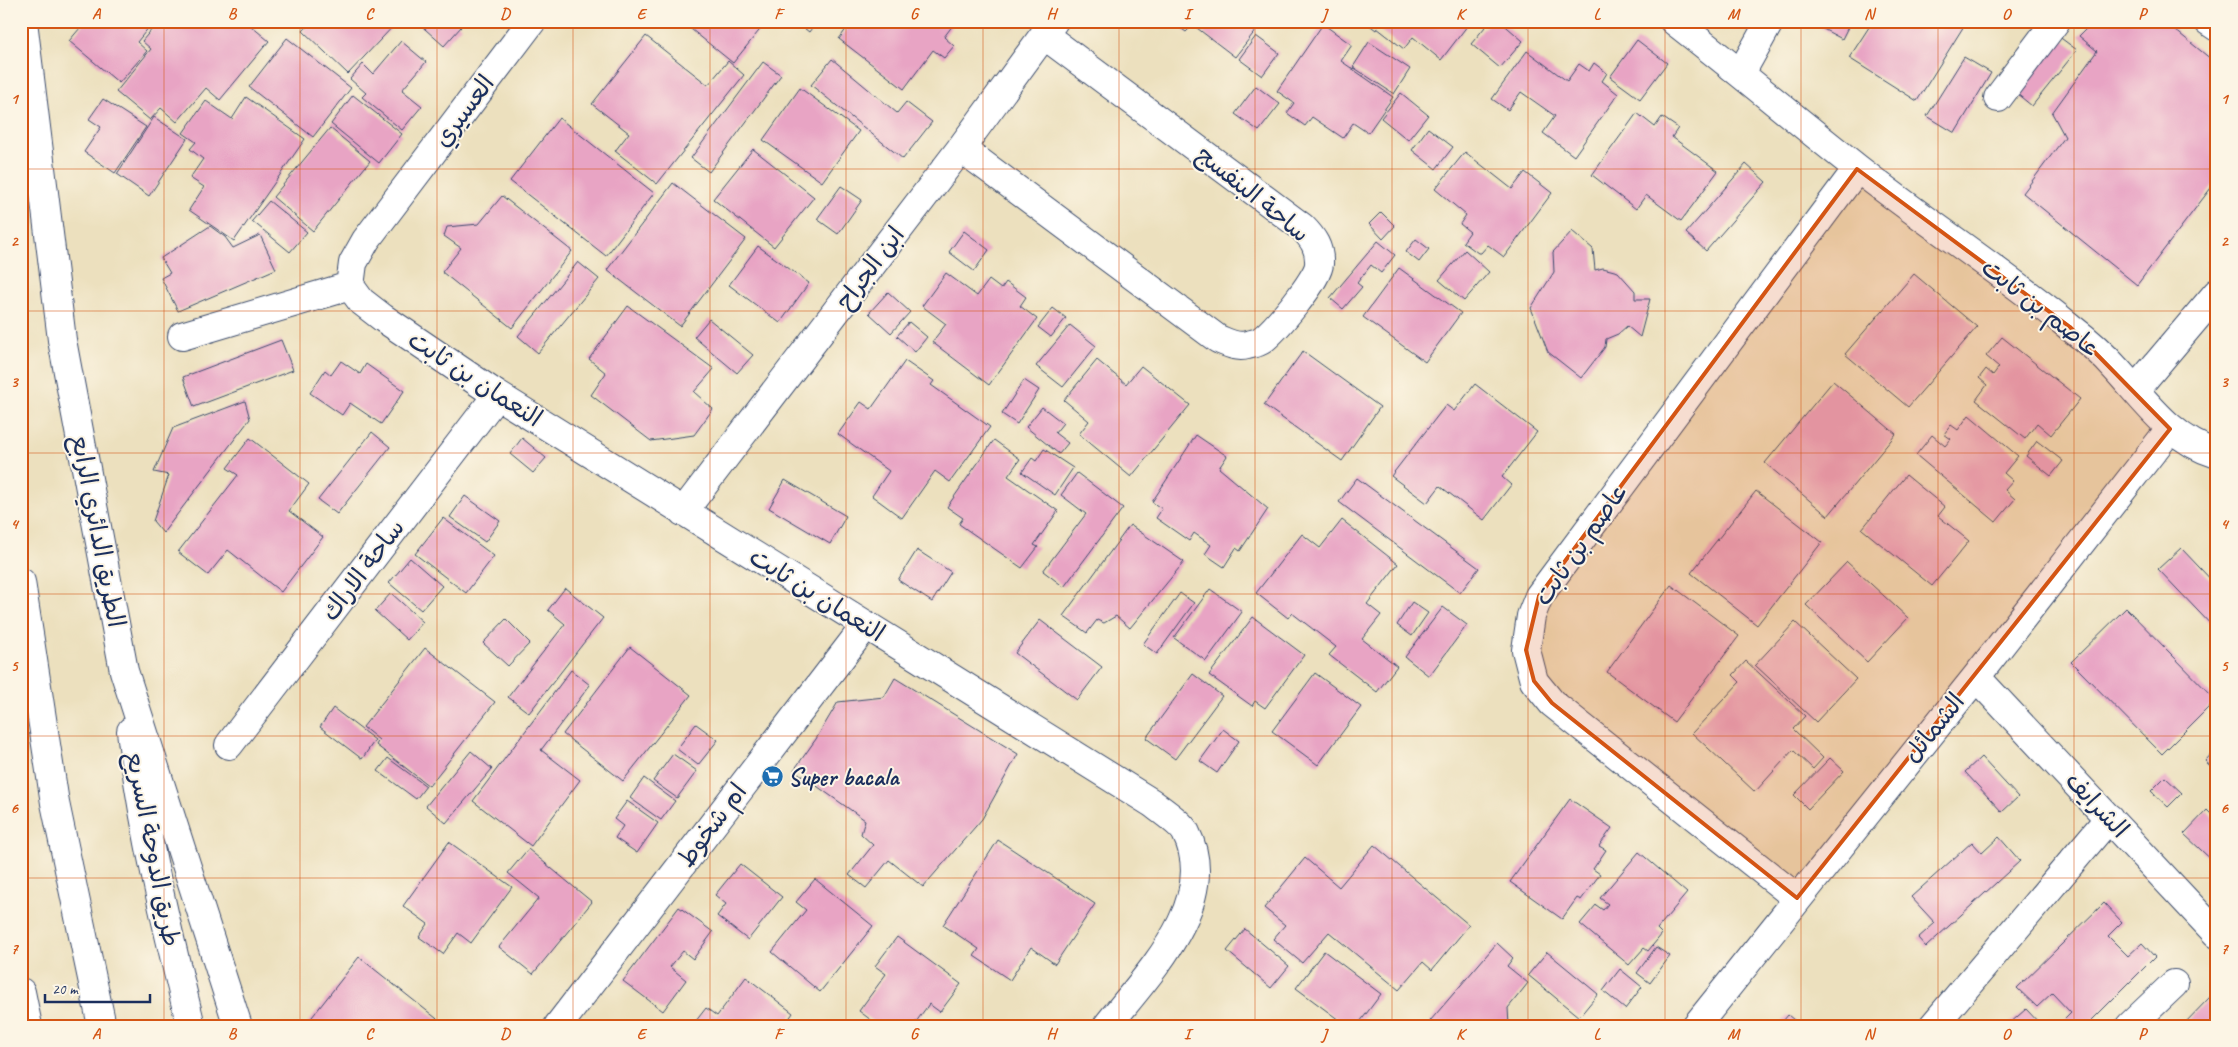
<svg xmlns="http://www.w3.org/2000/svg" width="2238" height="1047" viewBox="0 0 2238 1047" font-family="Caveat,'Playpen Sans Arabic',sans-serif">
  <style>
    .building { fill: #e8a4c4 }
    .lines { fill: none; stroke-linecap: round; stroke-linejoin: round }
    .street-casing { stroke: #3a4a6c; stroke-width: 30 }
    .secondary-casing { stroke: #3a4a6c; stroke-width: 30 }
    .highway-casing { stroke: #3a4a6c; stroke-width: 30 }
    .street { stroke: #fff; stroke-width: 28 }
    .secondary { stroke: #fff; stroke-width: 28 }
    .highway { stroke: #fff; stroke-width: 28 }
    .marked { fill: #d45514; fill-opacity: 0.2; stroke: #d45514; stroke-width: 4; stroke-linejoin: round }
    .grid { fill: none; stroke: #d45514; stroke-width: 1; stroke-opacity: 0.55 }
    .labels { text-anchor: middle; dominant-baseline: central; stroke-width: 4; stroke-linejoin: round; paint-order: stroke }
    .street-label { font-size: 25px; fill: #1b2f5e; stroke: #fcf5e5 }
    .poi-label { font-size: 25px; font-weight: bold; fill: #1b2f5e; stroke: #fcf5e5; text-anchor: start }
    .neatline { fill: none; stroke: #d45514; stroke-width: 2 }
    .grid-label { font-size: 16px; text-anchor: middle; font-weight: bold; fill: #d45514 }
  </style>
  <rect width="100%" height="100%" fill="#fcf5e5"/>
  <filter id="ink" filterUnits="userSpaceOnUse"><feTurbulence type="fractalNoise" baseFrequency=".02" numOctaves="2"/><feDisplacementMap in="SourceGraphic" scale="10" xChannelSelector="R" yChannelSelector="G"/><feConvolveMatrix kernelMatrix="1 2 1 2 8 2 1 2 1" color-interpolation-filters="sRGB"/></filter>
  <filter id="wash" filterUnits="userSpaceOnUse"><feTurbulence type="fractalNoise" baseFrequency=".0096" numOctaves="4" result="noise"/><feDisplacementMap in="SourceGraphic" scale="20" xChannelSelector="R" yChannelSelector="G"/><feGaussianBlur stdDeviation="1.12" result="paint"/><feColorMatrix in="noise" values="0 0 0 0 0 0 0 0 0 0 0 0 0 0 0 0 0 1.4 0 .05"/><feComposite in="paint" operator="in"/></filter>
  <g filter="url(#wash)">
    <rect width="100%" height="100%" fill="#ece0be"/>
    <g id="blocks">
      <path class="building" d="M86,21h68l-17,21 10,9 -28,32 -50,-42z
        M159,21h86l24,20 -49,59 -14,-12 -29,34 -16,-14 -11,12 -34,-28 35,-43 -9,-8z
        M312,21h86l-50,53 -45,-43z
        M416,21h38l7,6 -17,19z
        M681,21h86l-34,42z
        M795,21h22l-8,11z
        M852,21h104l-12,16 10,9 -10,12 -11,-8 -29,39 -65,-50z
        M1171,21h92l-28,36 -42,-32 -7,7z
        M1364,21h107l-30,39 -28,-23 -9,12 -27,-21 -1,2z
        M1490,21h10l23,20 -23,27 -29,-24z
        M1808,21h43l-9,18z
        M1873,21h94l-50,80 -68,-43z
        M2087,21h77l53,43v116l-80,105 -114,-92 42,-56 -13,-24 45,-62 -18,-15 10,-10z
        M1323,24l29,21 -11,16 52,36 -25,36 -15,-10 -10,15 -31,-21 -7,9 -18,-13 7,-10 -17,-12z
        M2054,33l23,17 -45,56 -22,-18z
        M646,36l62,49 20,-24 16,14 -87,109 -42,-33 14,-18 -37,-29z
        M1256,36l23,17 -17,23 -23,-17z
        M287,38l64,50 -38,49 -64,-50z
        M1637,40l30,23 -27,36 -30,-22z
        M401,41l25,21 -24,28 20,16 -20,24 -40,-33 4,-4 -16,-14 13,-15 10,10z
        M1369,42l41,27 -16,25 -41,-27z
        M1527,51l40,30 12,-17 10,7 5,-8 13,10 -5,8 16,13 -44,62 -31,-23 12,-17 -34,-24 -13,18 -16,-11z
        M1964,57l27,16 -36,60 -28,-17z
        M832,59l65,54 9,-11 26,20 -29,37 -92,-74z
        M763,62l18,13 -72,97 -18,-14z
        M1256,86l24,18 -21,27 -24,-17z
        M800,88l59,43 -37,51 -59,-42z
        M1401,93l27,22 -20,25 -27,-22z
        M353,95l49,39 -23,29 -48,-39z
        M246,97l59,42 -71,102 -45,-31 15,-23 -14,-9 13,-19 -13,-10 6,-7 -13,-9 23,-32 26,18z
        M103,99l43,28 -31,46 -31,-21 17,-25 -12,-8z
        M1637,113l18,14 7,-10 16,11 -6,9 46,34 -37,50 -35,-26 -10,14 -44,-34z
        M154,117l33,22 -38,57 -32,-22z
        M559,118l95,75 -48,63 -96,-75z
        M330,128l40,33 -57,70 -40,-34z
        M1428,128l25,19 -17,22 -24,-19z
        M753,149l61,48 -40,50 -61,-48z
        M1465,152l47,37 13,-17 27,21 -48,64 -16,-12 -7,8h-3l-15,-11 7,-10 -10,-8 6,-9 -31,-26z
        M1746,164l20,18 -60,69 -20,-18z
        M673,183l73,56 -66,87 -73,-56z
        M841,186l21,14 -24,34 -21,-15z
        M502,196l70,55 -60,77 -70,-56 19,-24 -17,-12 3,-9 32,-3z
        M269,201l38,31 -17,20 -38,-31z
        M1381,212l14,14 -12,13 -14,-15z
        M210,226l15,11 8,11 27,-13 16,34 -98,42 -17,-33 9,-5 -9,-15z
        M964,231l25,19 -15,21 -25,-19z
        M1572,231l21,18 2,21 8,-2 15,4 17,19v8h15l-10,38 -13,-11 -9,8 -12,5 -1,8 -24,31 -33,-26 -17,-44 23,-36 -1,-20z
        M1416,239l13,10 -10,13 -13,-10z
        M1378,241l17,14 -14,18 -10,-8 -14,18 5,4 -19,22 -13,-11z
        M758,246l51,37 -29,40 -51,-38z
        M1465,250l24,22 -25,29 -25,-21z
        M578,262l21,17 -61,74 -20,-17z
        M1399,268l62,45 -36,49 -62,-45z
        M946,273l31,23 12,-16 12,9 5,-7 20,15 -6,9 17,13 -48,66 -57,-43 14,-18 -24,-18z
        M1914,274l63,53 -69,80 -63,-53z
        M888,292l22,20 -19,21 -22,-20z
        M628,306l86,63 -20,23 19,17 -19,26 -43,6 -60,-46 15,-22 -17,-14z
        M1053,308l13,10 -15,19 -13,-10z
        M709,319l44,36 -16,18 -43,-36z
        M909,322l18,15 -12,15 -18,-16z
        M1070,325l26,21 -33,41 -27,-21z
        M2002,337l78,62 -29,36 -14,-12 -12,16 -49,-39 11,-15 -8,-7 7,-9 7,6 6,-8 -13,-11z
        M281,340l12,30 -99,37 -11,-30z
        M1303,351l77,56 -38,54 -78,-56z
        M1097,360l29,24 15,-18 49,39 -59,72 -52,-43 10,-13 -25,-21z
        M341,361l19,13 6,-10 38,27 -23,33 -31,-21 -8,12 -32,-22 15,-23 6,5z
        M905,361l29,20 -3,4 59,42 -40,55 -15,-11 -33,47 -30,-22 17,-25 -51,-37 23,-32 10,7z
        M1024,380l15,10 -22,34 -15,-10z
        M1833,381l63,53 -68,82 -63,-53z
        M1475,384l62,48 -35,45 9,8 -27,35 -44,-34 -13,17 -36,-27 55,-71 8,6z
        M245,401l5,18 -87,114 -10,-12 16,-46 -15,-3 19,-44z
        M1042,407l21,16 -8,10 13,10 -9,11 -33,-27z
        M1969,415l49,41 -14,17 9,8 -8,9 10,9 -19,23 -80,-67 16,-20 13,11 6,-7 -7,-5 7,-9 7,5z
        M372,432l18,15 -53,67 -19,-14z
        M1196,435l31,21 -8,12 49,41 -28,42 -4,-3 -12,19 -19,-13 6,-9 -17,-12 -5,8 -33,-23 6,-9 -10,-7z
        M250,438l59,46 -20,27 34,26 -42,55 -53,-42 -20,25 -30,-23 60,-77 -11,-7z
        M522,438l24,20 -13,15 -23,-19z
        M994,440l26,19 -12,17 50,35 -24,34 4,2 -16,21 -63,-44 4,-6 -16,-11z
        M2037,441l26,20 -12,15 -25,-20z
        M1044,449l29,19 -18,27 -33,-23 10,-14 4,3z
        M1077,473l46,35 -59,79 -21,-16 43,-57 -25,-19z
        M1906,475l39,32 -7,9 31,25 -37,45 -70,-57z
        M1357,478l122,90 -19,25 -121,-91z
        M785,480l61,36 -16,28 -61,-36z
        M1756,491l66,51 -65,83 -66,-52z
        M465,496l35,25 -15,21 -35,-25z
        M443,518l51,38 -28,37 -51,-39z
        M1342,520l56,44 -31,40 14,11 -19,24 35,27 -20,26 -48,-37 7,-8 -44,-34 -4,5 -32,-25 46,-59 18,14z
        M1130,525l54,37 -54,66 -14,-12 -12,7 -7,-3 -10,13 -24,-17z
        M2181,548l36,38v45l-59,-62z
        M917,550l34,22 -19,30 -34,-22z
        M410,558l32,28 -21,24 -32,-27z
        M1847,562l61,56 -41,44 -61,-57z
        M1671,585l68,51 -65,86 -67,-50z
        M565,588l38,30 -74,95 -21,-16 57,-73 -17,-14z
        M1210,589l32,23 -36,49 -32,-23z
        M391,593l32,29 -16,18 -32,-29z
        M1180,593l14,10 -37,51 -14,-10z
        M1412,602l16,11 -16,23 -15,-11z
        M1443,607l24,18 -38,51 -24,-19z
        M2126,608l90,92 -54,54 -91,-92z
        M1253,617l51,38 -39,53 -10,-7 -3,5 -43,-31z
        M506,619l24,24 -22,23 -25,-23z
        M1040,620l62,47 -25,33 -62,-47z
        M1795,622l61,57 -40,43 -61,-57z
        M630,647l61,48 -68,86 -60,-47z
        M425,648l70,54 -66,84 -53,-41 3,-5 -16,-13z
        M1746,661l59,55 -12,13 30,29 -10,11 -20,-19 -38,42 -63,-59 48,-51 -7,-7z
        M571,670l19,15 -49,65 39,30 -49,66 -58,-45z
        M1315,673l46,34 -43,58 -46,-34z
        M1193,674l29,22 -47,63 -29,-21z
        M895,678l123,76 -36,65 -59,68 -34,-27 -23,28 -17,-13 24,-30 -12,-11 4,-14 -71,-50 22,-31 22,-37 46,-5z
        M333,708l42,32 -13,19 -42,-32z
        M696,724l22,16 -20,25 -21,-16z
        M1223,729l16,12 -22,32 -17,-12z
        M2217,748v24l-12,-11z
        M471,751l21,18 -46,54 -20,-17z
        M673,754l24,17 -20,27 -24,-17z
        M1981,757l37,40 -16,15 -37,-40z
        M388,758l38,28 -10,13 -38,-28z
        M1830,758l14,13 -36,38 -14,-14z
        M2165,777l17,16 -14,14 -17,-16z
        M644,778l31,23 -14,19 -31,-22z
        M1570,799l42,29 -13,18 7,4 -13,19 7,5 -19,26 -4,-2 -15,21 -52,-37z
        M627,801l31,22 -21,30 -22,-15 8,-12 -9,-7z
        M2207,810l10,10v45l-33,-31z
        M1999,837l21,24 -94,86 -8,-9 17,-15 -24,-26 61,-55 10,11z
        M998,840l97,64 -40,60 -24,-17 -21,33 -36,-24 5,-7 -36,-24z
        M449,842l63,45 -41,56 -13,-10 -15,21 -24,-17 9,-13 -25,-18z
        M1374,845l95,80 -37,45 -9,-8 -24,28 -70,-58 -27,31 -29,-24 12,-14 -21,-17 41,-50 34,29z
        M528,849l64,53 -59,72 -34,-27 40,-49 -31,-25z
        M1639,852l48,41 -30,36 5,5 -14,17 -4,-3 -15,17 -49,-41 16,-19 7,5 5,-6 -8,-6z
        M740,864l42,33 -34,43 -31,-24 9,-12 -11,-9z
        M815,879l58,47 -53,66 -48,-40 34,-42 -10,-8z
        M2104,903l18,19 -14,14 20,20 14,-13 13,14 -69,69h-28l13,-13 -19,-20 -15,14 -20,-19z
        M679,907l34,25 -20,27 -10,-8 -13,16 16,13 -23,31 -40,-30z
        M1245,929l44,37 -18,22 -44,-37z
        M897,937l64,47 -21,28 -11,-8 -16,22h-34l-20,-15 27,-37 -11,-8z
        M1497,943l16,15 -6,8 21,17 -20,25 1,18h-74l-5,-5z
        M1656,947l14,9 -20,27 -13,-10z
        M1324,951l57,43 -24,32h-10l-51,-38z
        M1547,952l51,42 -19,23 -51,-42z
        M359,957l87,69h-141z
        M1620,969l22,18 -17,22 -22,-18z
        M746,977l47,36 -9,13h-92l14,-18 11,8z
        M2210,997l7,6v23h-35z
        M2026,1009l16,17h-31l-2,-2z
        M1788,1015l13,11h-22z"/>
    </g>
  </g>
  <g filter="url(#ink)">
    <use href="#blocks" fill-opacity="0" stroke="#3a4a6c" stroke-width="1"/>
    <g class="lines">
      <defs>
        <path id="street" d="M532,21l-166,219 -13,23 -3,23 11,15 22,17 114,77 655,408c9,7 30,21 34,30 35,69 -40,143 -79,193
          M1674,21c62,48 122,99 183,147 70,55 144,103 213,159 17,13 33,27 47,43 30,33 55,70 100,84
          M2208,21l9,6
          M1741,73l29,-52
          M1998,98l58,-77
          M961,148l257,191c10,4 19,9 29,6 5,-1 11,-2 15,-5 13,-10 56,-60 57,-76 1,-16 -6,-26 -17,-37l-258,-192
          M182,336l168,-50
          M2135,390l82,-97
          M683,512l278,-364 93,-127
          M1976,677l241,257
          M229,745l268,-350
          M1797,898l-245,-195 -18,-22 -8,-31 5,-34 8,-20 318,-427
          M558,1026l308,-401
          M1696,1026l280,-349 194,-248
          M1933,1026l176,-208
          M2130,1026l44,-42"/>
        <path id="secondary" d="M23,21l39,319 62,331 114,355
          M131,731c12,100 36,197 60,295"/>
        <path id="highway" d="M21,582l34,221 47,223
          M21,992l7,34"/>
      </defs>
      <use href="#street" class="street-casing"/>
      <use href="#secondary" class="secondary-casing"/>
      <use href="#highway" class="highway-casing"/>
      <use href="#street" class="street"/>
      <use href="#secondary" class="secondary"/>
      <use href="#highway" class="highway"/>
    </g>
  </g>
  <path class="marked" d="M1857,169l213,158 100,102 -373,469 -245,-195 -18,-22 -8,-31 13,-54z"/>
  <path class="grid" d="M164,21v1005M300,21v1005M437,21v1005M573,21v1005M710,21v1005M846,21v1005M983,21v1005M1119,21v1005M1255,21v1005M1392,21v1005M1528,21v1005M1665,21v1005M1801,21v1005M1938,21v1005M2074,21v1005M21,169h2196M21,311h2196M21,453h2196M21,594h2196M21,736h2196M21,878h2196"/>
  <defs>
    <symbol id="supermarket-disc" viewBox="-11 -11 22 22"><circle r="9.5" fill="#1f6fb2" stroke="#fcf5e5"/><path d="M-6-5.5h2.5l.6 2H6L4.5 2H-2.5L-4.4-4H-6ZM-1.5 3.2a1.3 1.3 0 1 0 .1 0ZM3 3.2a1.3 1.3 0 1 0 .1 0Z" fill="#fff"/></symbol>
  </defs>
  <g fill-rule="evenodd">
    <use href="#supermarket-disc" x="760" y="764" width="25" height="25"/>
  </g>
  <g class="labels">
    <g class="street-label">
      <text transform="translate(464 111) rotate(-53)">العسيري</text>
      <text transform="translate(1253 194) rotate(39)">ساحة البنفسج</text>
      <text transform="translate(870 268) rotate(-53)">ابن الجراح</text>
      <text transform="translate(2041 308) rotate(38)">عاصم بن ثابت</text>
      <text transform="translate(475 379) rotate(33)">النعمان بن ثابت</text>
      <text transform="translate(98 531) rotate(79)">الطريق الدائري الرابع</text>
      <text transform="translate(1581 544) rotate(-55)">عاصم بن ثابت</text>
      <text transform="translate(363 570) rotate(-53)">ساحة الاراك</text>
      <text transform="translate(817 595) rotate(32)">النعمان بن ثابت</text>
      <text transform="translate(1934 728) rotate(-51)">الشمائل</text>
      <text transform="translate(2097 805) rotate(47)">الشرايف</text>
      <text transform="translate(712 825) rotate(-53)">ام شخوط</text>
      <text transform="translate(153 849) rotate(79)">طريق الدوحة السريع</text>
    </g>
    <g class="poi-label">
      <text x="788" y="777">Super bacala</text>
    </g>
  </g>
  <rect width="2238" height="1047" fill="none" stroke="#fcf5e5" stroke-width="55"/>
  <path d="M45 994v8h105v-8" fill="none" stroke="#1b2f5e" stroke-width="2.5"/>
  <text x="52" y="994" font-size="15" fill="#1b2f5e" stroke="#fcf5e5" stroke-width="4" paint-order="stroke">20 m</text>
  <rect x="28" y="28" width="2182" height="992" class="neatline"/>
  <g class="grid-label">
    <text x="96" y="19">A</text>
    <text x="232" y="19">B</text>
    <text x="369" y="19">C</text>
    <text x="505" y="19">D</text>
    <text x="641" y="19">E</text>
    <text x="778" y="19">F</text>
    <text x="914" y="19">G</text>
    <text x="1051" y="19">H</text>
    <text x="1187" y="19">I</text>
    <text x="1324" y="19">J</text>
    <text x="1460" y="19">K</text>
    <text x="1597" y="19">L</text>
    <text x="1733" y="19">M</text>
    <text x="1869" y="19">N</text>
    <text x="2006" y="19">O</text>
    <text x="2142" y="19">P</text>
    <text x="14" y="104">1</text>
    <text x="2224" y="104">1</text>
    <text x="14" y="246">2</text>
    <text x="2224" y="246">2</text>
    <text x="14" y="387">3</text>
    <text x="2224" y="387">3</text>
    <text x="14" y="529">4</text>
    <text x="2224" y="529">4</text>
    <text x="14" y="671">5</text>
    <text x="2224" y="671">5</text>
    <text x="14" y="813">6</text>
    <text x="2224" y="813">6</text>
    <text x="14" y="954">7</text>
    <text x="2224" y="954">7</text>
    <text x="96" y="1039">A</text>
    <text x="232" y="1039">B</text>
    <text x="369" y="1039">C</text>
    <text x="505" y="1039">D</text>
    <text x="641" y="1039">E</text>
    <text x="778" y="1039">F</text>
    <text x="914" y="1039">G</text>
    <text x="1051" y="1039">H</text>
    <text x="1187" y="1039">I</text>
    <text x="1324" y="1039">J</text>
    <text x="1460" y="1039">K</text>
    <text x="1597" y="1039">L</text>
    <text x="1733" y="1039">M</text>
    <text x="1869" y="1039">N</text>
    <text x="2006" y="1039">O</text>
    <text x="2142" y="1039">P</text>
  </g>
</svg>
